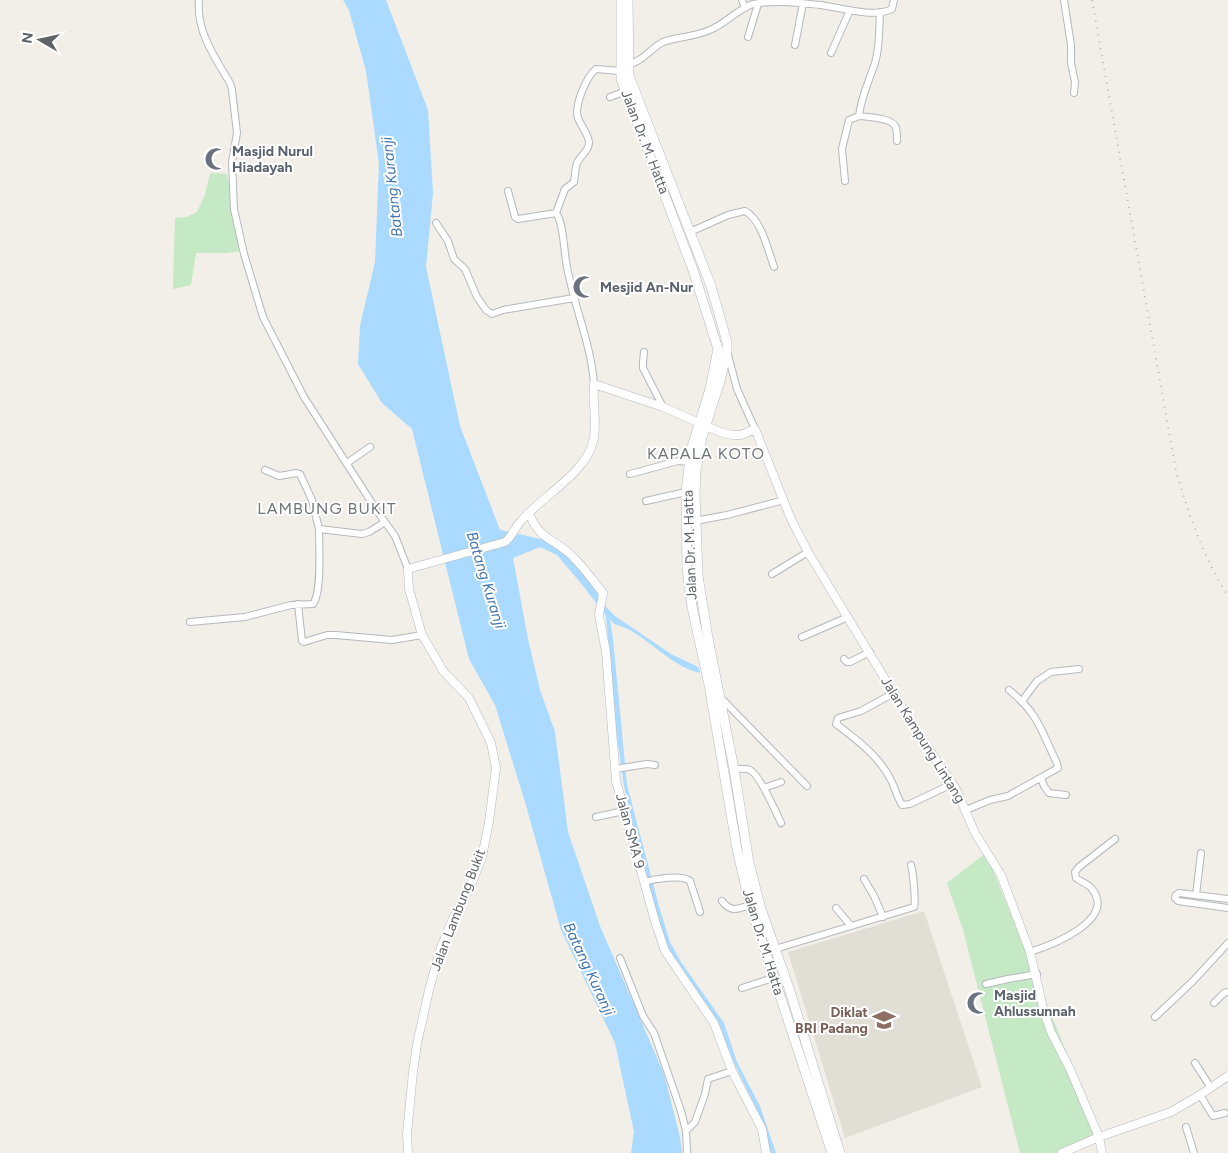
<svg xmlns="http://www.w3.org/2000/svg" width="1228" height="1153" viewBox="0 0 1228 1153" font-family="Figtree,sans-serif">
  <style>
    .education { fill: #e1ded6 }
    .green { fill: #c5e8c5 }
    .water { fill: #aadaff }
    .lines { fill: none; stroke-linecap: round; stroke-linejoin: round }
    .minor-casing { stroke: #b5b8bc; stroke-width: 8 }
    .tertiary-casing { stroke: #b5b8bc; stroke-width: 9 }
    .secondary-casing { stroke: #b6babf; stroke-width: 10 }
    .minor { stroke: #fff; stroke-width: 6 }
    .tertiary { stroke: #fff; stroke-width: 8 }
    .secondary { stroke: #fff; stroke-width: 9 }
    .rail { stroke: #b6b7b8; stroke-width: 2; stroke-dasharray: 1 6; stroke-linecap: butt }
    .labels { text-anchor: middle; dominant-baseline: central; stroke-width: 4; stroke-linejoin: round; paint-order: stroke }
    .street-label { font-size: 14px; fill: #5f6368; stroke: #fff }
    .worship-label { font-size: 14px; font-weight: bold; fill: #5b616d; stroke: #fff; text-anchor: start }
    .education-label { font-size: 14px; font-weight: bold; fill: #785e54; stroke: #fff; text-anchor: end }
    .water-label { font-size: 15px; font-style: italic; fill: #4174aa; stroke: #fff }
    .quarter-label { font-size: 16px; letter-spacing: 1px; fill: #70757a; stroke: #fff }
  </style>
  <rect width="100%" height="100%" fill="#f1efe8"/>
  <path class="education" d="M924,911l58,176 -137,51 -57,-186z"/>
  <path class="green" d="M210,173l17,1 16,77 -17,2h-30l-5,32 -18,4 2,-71 11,-1 11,-5 8,-17z
    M986,853l115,285 -35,15h-46l-57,-223 -16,-47z"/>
  <path class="water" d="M343,0h43l42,110 5,83 -7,74 34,159 40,104 50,11 19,15 32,41 5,10 9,9 56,38 27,13 2,6c-34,-8 -54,-41 -86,-49l-4,-5 3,20 14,146 33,125 10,32 11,20 43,61 13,39 23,44 16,47h-5l-14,-43 -23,-47 -14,-36 -50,-74 -7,-15 -23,-83 -16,-69 -7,-49 -11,-121 -22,-29 -27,-32 -17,-8 -27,11 15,81 12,51 15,42 13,100 32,94 64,148 16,63 2,16h-51l3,-21 -19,-89 -54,-113 -36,-128 -30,-97 -26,-46 -57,-230 -30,-26 -24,-39 2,-38 15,-64 4,-98 -13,-93 -17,-61z"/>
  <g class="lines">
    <defs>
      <path id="minor" d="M199,0c-3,31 16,58 31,83l2,7 5,43 -5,29 2,47 10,45 19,63 41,80 73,114 18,25 13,33
        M742,0l3,8
        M1064,0l7,45v18l4,19 -1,11
        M748,37l10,-33
        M795,45l8,-42
        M831,53l19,-43
        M629,65c4,-2 9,-4 13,-7 7,-5 13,-12 21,-16 17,-6 35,-5 51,-14 11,-5 29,-22 39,-24 21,-4 46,-1 68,1 20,3 53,13 71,4l2,-9
        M610,97l16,-6
        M859,116c9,1 35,2 37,12 1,4 1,9 1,13
        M845,181l-3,-32 7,-29 10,-4c2,-19 10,-35 16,-53 5,-16 4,-34 5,-51
        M508,191l7,26 3,2 38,-6
        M436,223l12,18 6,18 11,10 12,28 9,13 6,4 11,-4 71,-12
        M690,232l38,-17 17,-4c16,8 23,39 29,56
        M644,352l-1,10v6l20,39
        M728,355l9,34 18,40
        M594,384c-3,-42 -22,-82 -28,-123 -2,-12 -3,-40 -10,-48l9,-24 9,-7c1,-6 1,-13 3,-19 3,-7 12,-12 12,-20 0,-8 -8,-17 -11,-25 -4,-12 8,-41 18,-49l24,2
        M347,463l23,-16
        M265,470l14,6 18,-3 3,1 12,26 7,29 43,5 7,-2 16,-10
        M630,474l48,-13 12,1
        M646,501l40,-9
        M695,521l32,-6 57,-15
        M772,574l36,-22
        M298,604l4,37 2,1 23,-7h9l56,5 30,-5
        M190,622l55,-5 46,-12 22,-1c9,-12 6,-58 6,-75
        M802,637l46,-20
        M844,659l3,3h3l20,-10
        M894,693l-33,18 -23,7 -2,6c21,16 43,32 55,56 4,8 6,17 11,25l8,-1 42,-20
        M720,697l87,89
        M1022,701l15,-20 14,-9 28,-3
        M615,769l32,-5 8,1
        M734,769c4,0 12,-1 16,1 10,5 26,42 31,53
        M1041,778l3,8 5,7 17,2
        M764,788l17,-6
        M966,810l24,-10 18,-4 50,-28 -1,-5c-16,-32 -18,-49 -48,-73
        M596,817l28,-6
        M864,879l10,17 9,21
        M644,882c10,-3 38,-8 46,-1l10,31
        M1196,895l5,-42
        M1228,899l-49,-6 -3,2 -1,3 3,3 50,7
        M722,901c9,12 16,8 28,4
        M836,908l15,18
        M775,949l139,-42c2,-5 -1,-36 -3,-42
        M1030,952c22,-7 87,-32 62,-63 -3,-5 -11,-7 -16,-11l-1,-6 4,-5 36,-28
        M620,958l23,58 11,17 27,78 5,20 1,22
        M986,984l22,-5 29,-5
        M742,988l31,-10
        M1214,1003l10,-10 4,-1
        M1155,1017l38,-36 35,-38
        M1195,1063l16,25
        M1200,1095l13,21 12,-3
        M1186,1127l8,26
        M686,1131l9,-9 10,-28 3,-15 24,-8"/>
      <path id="tertiary" d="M529,513c10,28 28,26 46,46 10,10 19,23 28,34l-4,22 7,37 10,129 39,140 10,30 49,72 18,48 30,58 4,24
        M408,1153l-1,-19 6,-62 4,-28 12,-54 12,-43 13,-31 16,-28 12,-31 7,-35 7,-54 -5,-25 -22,-45 -25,-26 -22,-37 -13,-46 -1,-20 97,-27c7,-5 10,-15 16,-21 21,-25 64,-47 72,-79 5,-19 -1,-39 1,-58l69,23 57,25 12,3h9l14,-6 36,90 17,33 106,175 42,62 19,44 26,42 29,77 14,60 7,20 19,37 29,68 3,16
        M1062,1153l37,-16 72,-25 29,-17 28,-19"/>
      <path id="secondary" d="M621,0v79l72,191 25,79 -8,40 -19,61 -5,42 1,76 5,39 17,78 28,164 13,56 82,248
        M628,0l1,76 82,210 16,56v9l-7,30 -18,56 -6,34 -1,23 3,82 10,62 26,131 15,94 12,46 28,79 51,165"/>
    </defs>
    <use href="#minor" class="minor-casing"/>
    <use href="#tertiary" class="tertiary-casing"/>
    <use href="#secondary" class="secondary-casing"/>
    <use href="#minor" class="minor"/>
    <use href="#tertiary" class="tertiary"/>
    <use href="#secondary" class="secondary"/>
    <path class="rail" d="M1092,0l84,471c13,44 27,86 52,125"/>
  </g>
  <defs>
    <symbol id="mosque-bare" viewBox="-9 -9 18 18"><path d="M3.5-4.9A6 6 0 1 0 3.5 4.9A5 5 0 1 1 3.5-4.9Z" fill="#6b7280" stroke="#fff" stroke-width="2.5" paint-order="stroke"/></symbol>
    <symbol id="school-bare" viewBox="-9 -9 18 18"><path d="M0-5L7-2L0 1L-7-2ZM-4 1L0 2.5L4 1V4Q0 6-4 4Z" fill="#8d6e63" stroke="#fff" stroke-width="2.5" paint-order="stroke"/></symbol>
  </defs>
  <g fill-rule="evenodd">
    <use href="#mosque-bare" x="200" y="143" width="32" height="32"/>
    <use href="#mosque-bare" x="568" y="271" width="32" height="32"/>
    <use href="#mosque-bare" x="962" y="987" width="32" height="32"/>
    <use href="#school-bare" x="868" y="1004" width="32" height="32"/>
  </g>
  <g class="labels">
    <g class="street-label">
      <text transform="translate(645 142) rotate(69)">Jalan Dr. M. Hatta</text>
      <text transform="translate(690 545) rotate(-92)">Jalan Dr. M. Hatta</text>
      <text transform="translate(923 740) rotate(58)">Jalan Kampung Lintang</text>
      <text transform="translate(630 831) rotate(75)">Jalan SMA 9</text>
      <text transform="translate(458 910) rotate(-69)">Jalan Lambung Bukit</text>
      <text transform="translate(763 942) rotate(73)">Jalan Dr. M. Hatta</text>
    </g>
    <g class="worship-label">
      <text x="232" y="151">Masjid Nurul<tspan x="232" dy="16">Hiadayah</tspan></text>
      <text x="600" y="287">Mesjid An-Nur</text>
      <text x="994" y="995">Masjid<tspan x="994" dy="16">Ahlussunnah</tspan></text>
    </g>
    <g class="education-label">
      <text x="868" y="1012">Diklat<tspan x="868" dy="16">BRI Padang</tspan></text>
    </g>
    <g class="water-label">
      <text transform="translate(392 187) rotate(-96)">Batang Kuranji</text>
      <text transform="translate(486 580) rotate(73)">Batang Kuranji</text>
      <text transform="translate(589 969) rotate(65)">Batang Kuranji</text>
    </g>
    <g class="quarter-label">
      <text x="706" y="453">KAPALA KOTO</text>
      <text x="327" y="508">LAMBUNG BUKIT</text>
    </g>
  </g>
  <g transform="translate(40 40) rotate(279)" stroke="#ffffff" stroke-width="4" paint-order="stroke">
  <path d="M0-4L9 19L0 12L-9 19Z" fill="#5f6368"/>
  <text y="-8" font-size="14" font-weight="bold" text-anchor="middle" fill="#5f6368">N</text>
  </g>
</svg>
